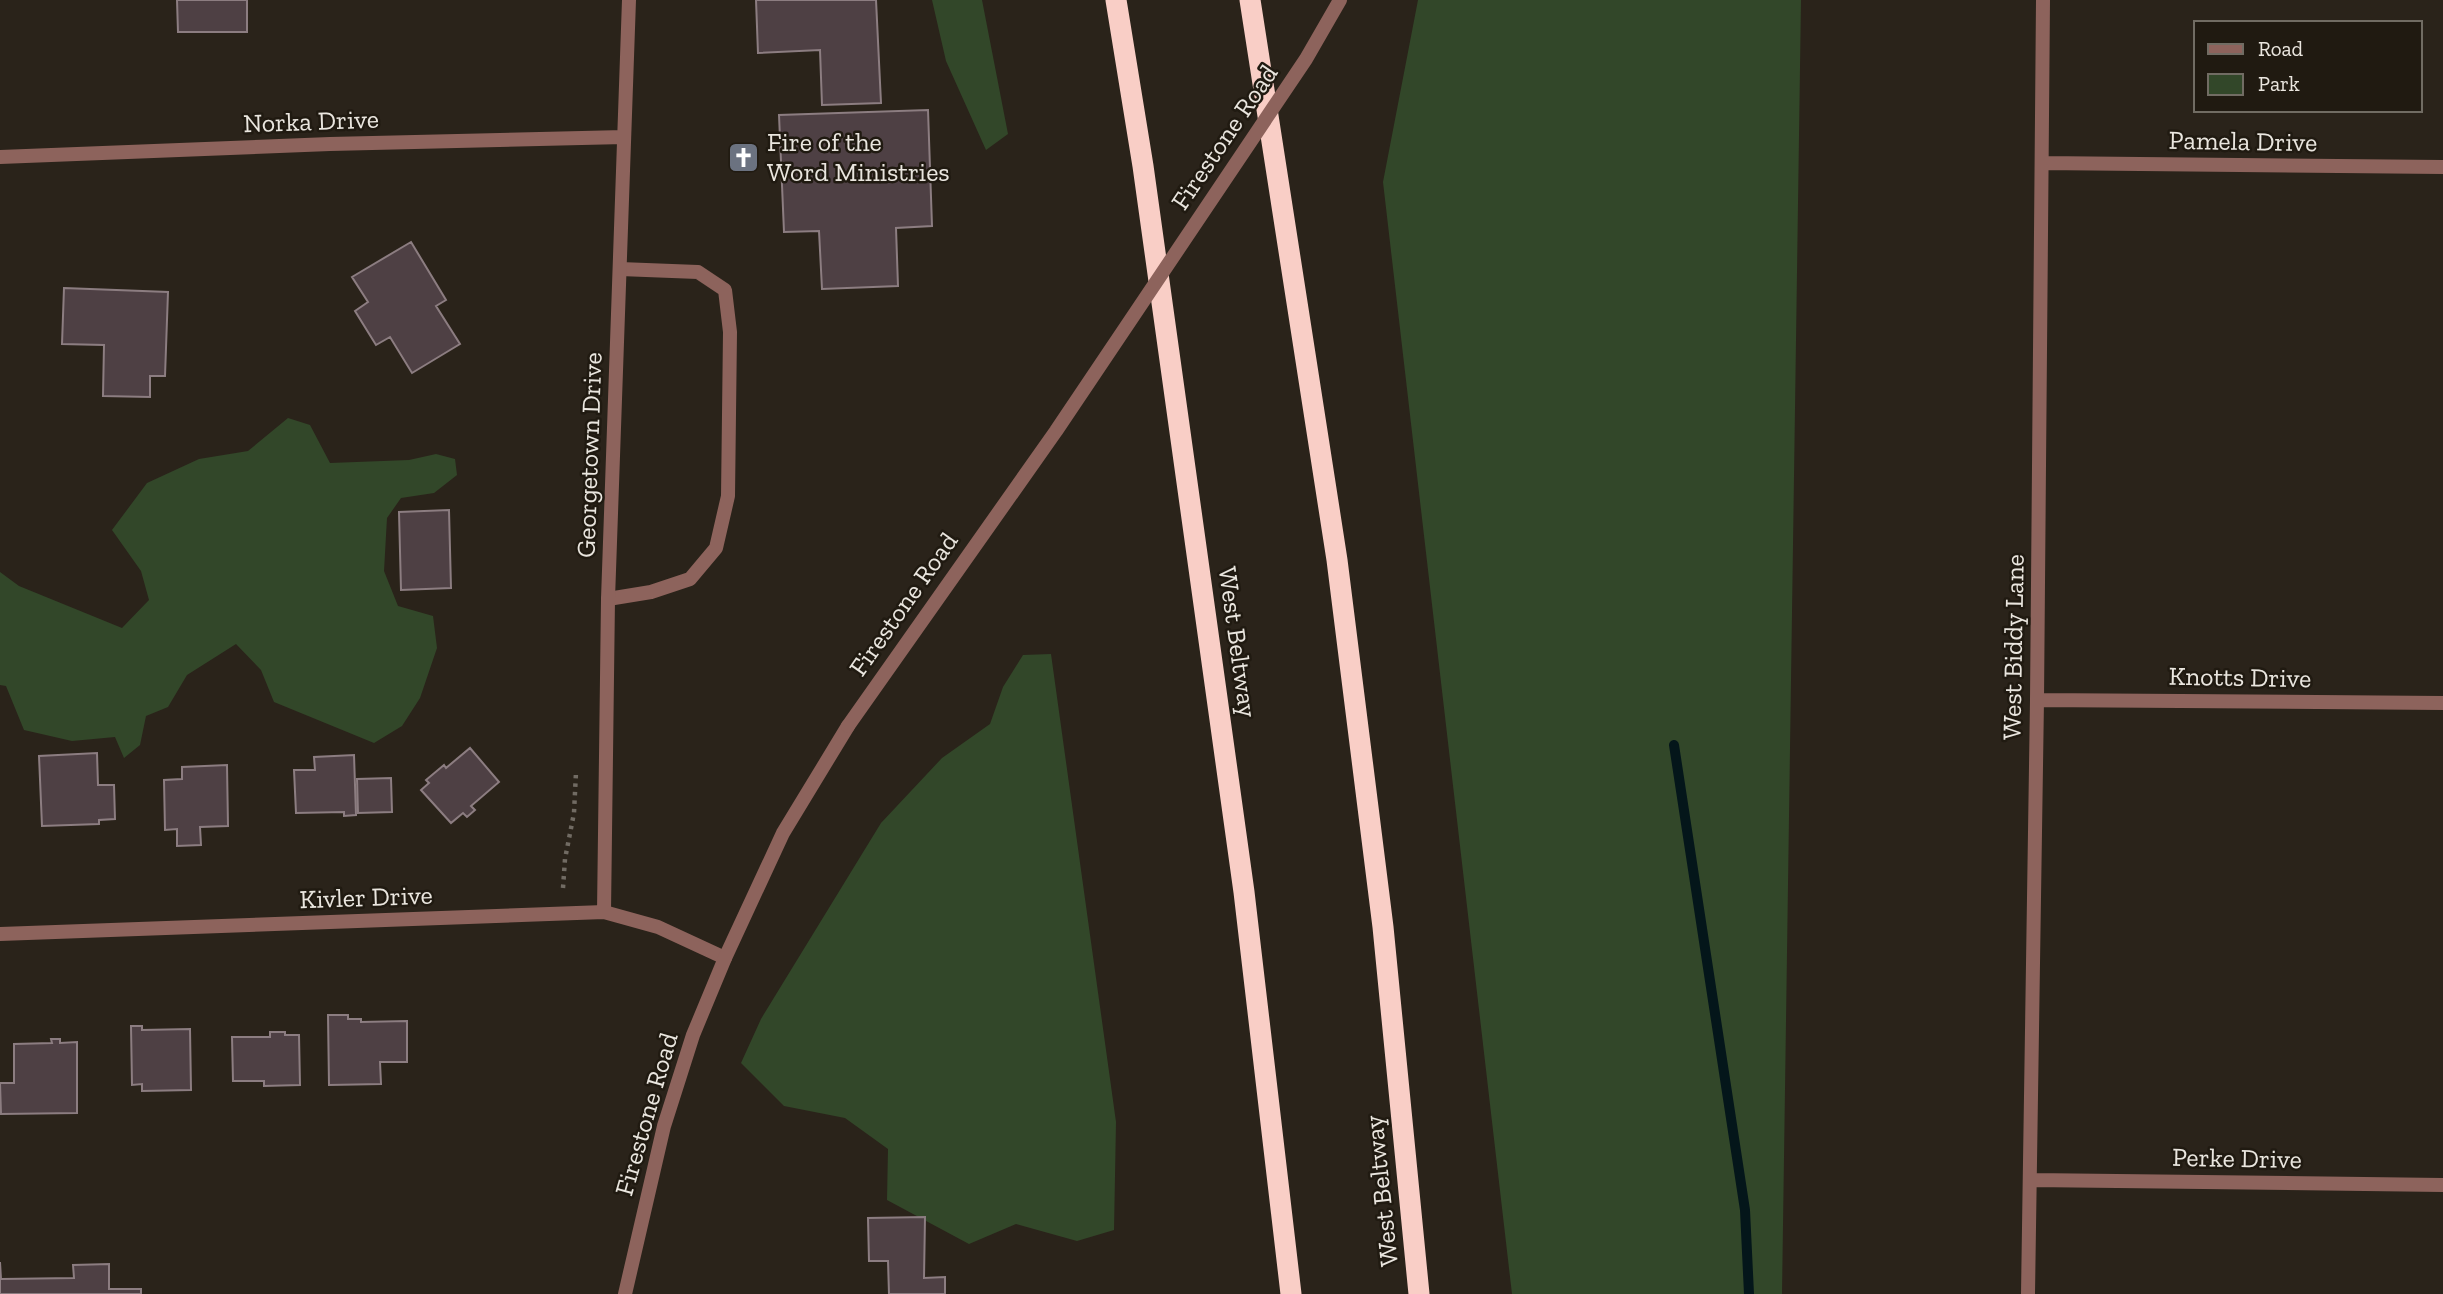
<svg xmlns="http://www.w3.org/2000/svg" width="2443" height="1294" viewBox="0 0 2443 1294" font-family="'Zilla Slab',serif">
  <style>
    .green { fill: #324729 }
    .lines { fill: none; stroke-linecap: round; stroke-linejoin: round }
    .stream { stroke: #04161a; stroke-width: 10 }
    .building { fill: #4e4044; stroke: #8c7d81; stroke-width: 2 }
    .path { stroke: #716b63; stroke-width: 4.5; stroke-dasharray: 3.5 5; stroke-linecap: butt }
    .service { stroke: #8d635c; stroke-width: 14 }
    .minor { stroke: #8d635c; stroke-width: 14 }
    .tertiary { stroke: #8d635c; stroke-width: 14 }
    .motorway { stroke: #f9cec6; stroke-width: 21 }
    .tertiary-bridge { stroke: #8d635c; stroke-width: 14 }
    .labels { text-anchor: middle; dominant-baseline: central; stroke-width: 5; stroke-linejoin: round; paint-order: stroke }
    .street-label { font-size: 26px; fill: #eae6df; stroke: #201a11 }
    .poi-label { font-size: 26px; fill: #eae6df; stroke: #201a11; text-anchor: start }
  </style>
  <rect width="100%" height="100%" fill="#2a231a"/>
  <path class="green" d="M932,0h50l26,134 -22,16 -40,-89z
    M1418,0h383l-19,1294h-270l-129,-1112z
    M288,418l22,7 20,38 79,-3 27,-6 19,5 2,16 -23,18 -33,5 -14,20 -3,53 14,35 35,10 4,32 -17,50 -18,28 -28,17 -100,-41 -13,-32 -25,-26 -49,31 -19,32 -22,9 -6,29 -16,13 -9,-21 -43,4 -48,-11 -18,-44 -6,-1v-113l19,14 103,42 27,-28 -8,-29 -29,-41 35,-47 52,-24 49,-8z
    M1051,654l65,468 -2,108 -37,11 -61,-17 -47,20 -82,-44 1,-51 -43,-31 -61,-12 -43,-43 20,-44 120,-196 61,-65 48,-34 13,-37 20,-32z"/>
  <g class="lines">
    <path class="stream" d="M1674,745l71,465 4,84"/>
  </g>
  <path class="building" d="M177,0h70v32h-69z
    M756,0h120l5,103 -59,2 -2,-55 -62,3z
    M928,110l4,116 -36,2 2,58 -76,3 -3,-58 -35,1 -5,-117z
    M411,242l35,58 -10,6 24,38 -48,29 -22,-36 -14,8 -21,-34 13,-9 -16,-25z
    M64,288l104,4 -3,84h-15v21l-47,-1 1,-51 -42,-1z
    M449,510l2,78 -50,2 -2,-78z
    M470,748l29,34 -28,24 4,4 -8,7 -4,-4 -12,10 -30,-33 8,-7 -3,-3 18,-15 2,3z
    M97,753l1,32h16l1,34 -16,1v4l-57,2 -3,-70z
    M354,755l2,60 -12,1v-4l-48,1 -2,-43h21l-1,-13z
    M227,765l1,61 -28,1 1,18 -24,1v-17l-12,1 -1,-50 18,-1v-12z
    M391,778l1,34 -34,1 -1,-34z
    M328,1015h20v4h13v3l46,-1v41h-27l1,22 -52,1z
    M131,1026h11v4l48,-1 1,61 -49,1v-7l-10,1z
    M270,1032h15v3h14l1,50 -36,1v-5h-31l-1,-44h38z
    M51,1039h9v4l17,-1v71l-76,1 -1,-31h14v-39l38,-1z
    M925,1217l-1,61 21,-1v17h-56l-1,-33h-19l-1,-43z
    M0,1262l1,17 73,-1 -1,-13 36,-1v25h32v5h-141z"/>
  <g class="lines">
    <path class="path" d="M563,888l2,-29 9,-46 2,-41"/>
    <path class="service" d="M608,599l43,-7 39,-13 26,-31 12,-52 2,-164 -5,-42 -27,-18 -78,-3"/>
    <path class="minor" d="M0,157l330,-13 294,-7
      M2042,163l401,4
      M2037,700l406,3
      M604,912l4,-313 21,-599
      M0,934l604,-22 54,15 67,31
      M2030,1180l413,5
      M2028,1294l9,-594 6,-700"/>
    <path class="tertiary" d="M625,1294l39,-168 29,-91 32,-77 58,-125 65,-107"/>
    <path class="motorway" d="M1116,0l27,166 101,726 47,402
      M1250,0l87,560 46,367 36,367"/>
    <path class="tertiary-bridge" d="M848,726l208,-295 250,-372 34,-59"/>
  </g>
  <defs>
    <symbol id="church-square" viewBox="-11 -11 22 22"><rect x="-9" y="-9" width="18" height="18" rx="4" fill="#6b7280" stroke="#201a11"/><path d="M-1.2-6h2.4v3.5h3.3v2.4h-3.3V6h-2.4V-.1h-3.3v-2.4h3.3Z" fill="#fff"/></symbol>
  </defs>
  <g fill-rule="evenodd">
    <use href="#church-square" x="726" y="140" width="35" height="35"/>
  </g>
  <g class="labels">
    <g class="street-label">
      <text transform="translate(311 121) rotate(-2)">Norka Drive</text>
      <text transform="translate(1224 137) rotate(-56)">Firestone Road</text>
      <text transform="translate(2243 141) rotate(1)">Pamela Drive</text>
      <text transform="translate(589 455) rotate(-88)">Georgetown Drive</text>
      <text transform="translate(903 604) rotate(-55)">Firestone Road</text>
      <text transform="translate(1238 642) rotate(82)">West Beltway</text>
      <text transform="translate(2013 647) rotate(-89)">West Biddy Lane</text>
      <text transform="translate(2240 677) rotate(1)">Knotts Drive</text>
      <text transform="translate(366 897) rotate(-2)">Kivler Drive</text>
      <text transform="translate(646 1114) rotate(-74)">Firestone Road</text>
      <text transform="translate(2237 1158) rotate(1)">Perke Drive</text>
      <text transform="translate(1381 1191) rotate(-96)">West Beltway</text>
    </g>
    <g class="poi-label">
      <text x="767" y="142">Fire of the<tspan x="767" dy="30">Word Ministries</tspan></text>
    </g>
  </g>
  <rect x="2194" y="21" width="228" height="91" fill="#201a11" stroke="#716c63" stroke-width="2"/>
  <rect x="2208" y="44" width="35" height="10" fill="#8d635c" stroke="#716c63" stroke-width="2"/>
  <text x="2258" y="56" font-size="21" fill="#eae6df">Road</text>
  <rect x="2208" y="74" width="35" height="21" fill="#324729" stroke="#716c63" stroke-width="2"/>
  <text x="2258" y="91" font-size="21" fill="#eae6df">Park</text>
</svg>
